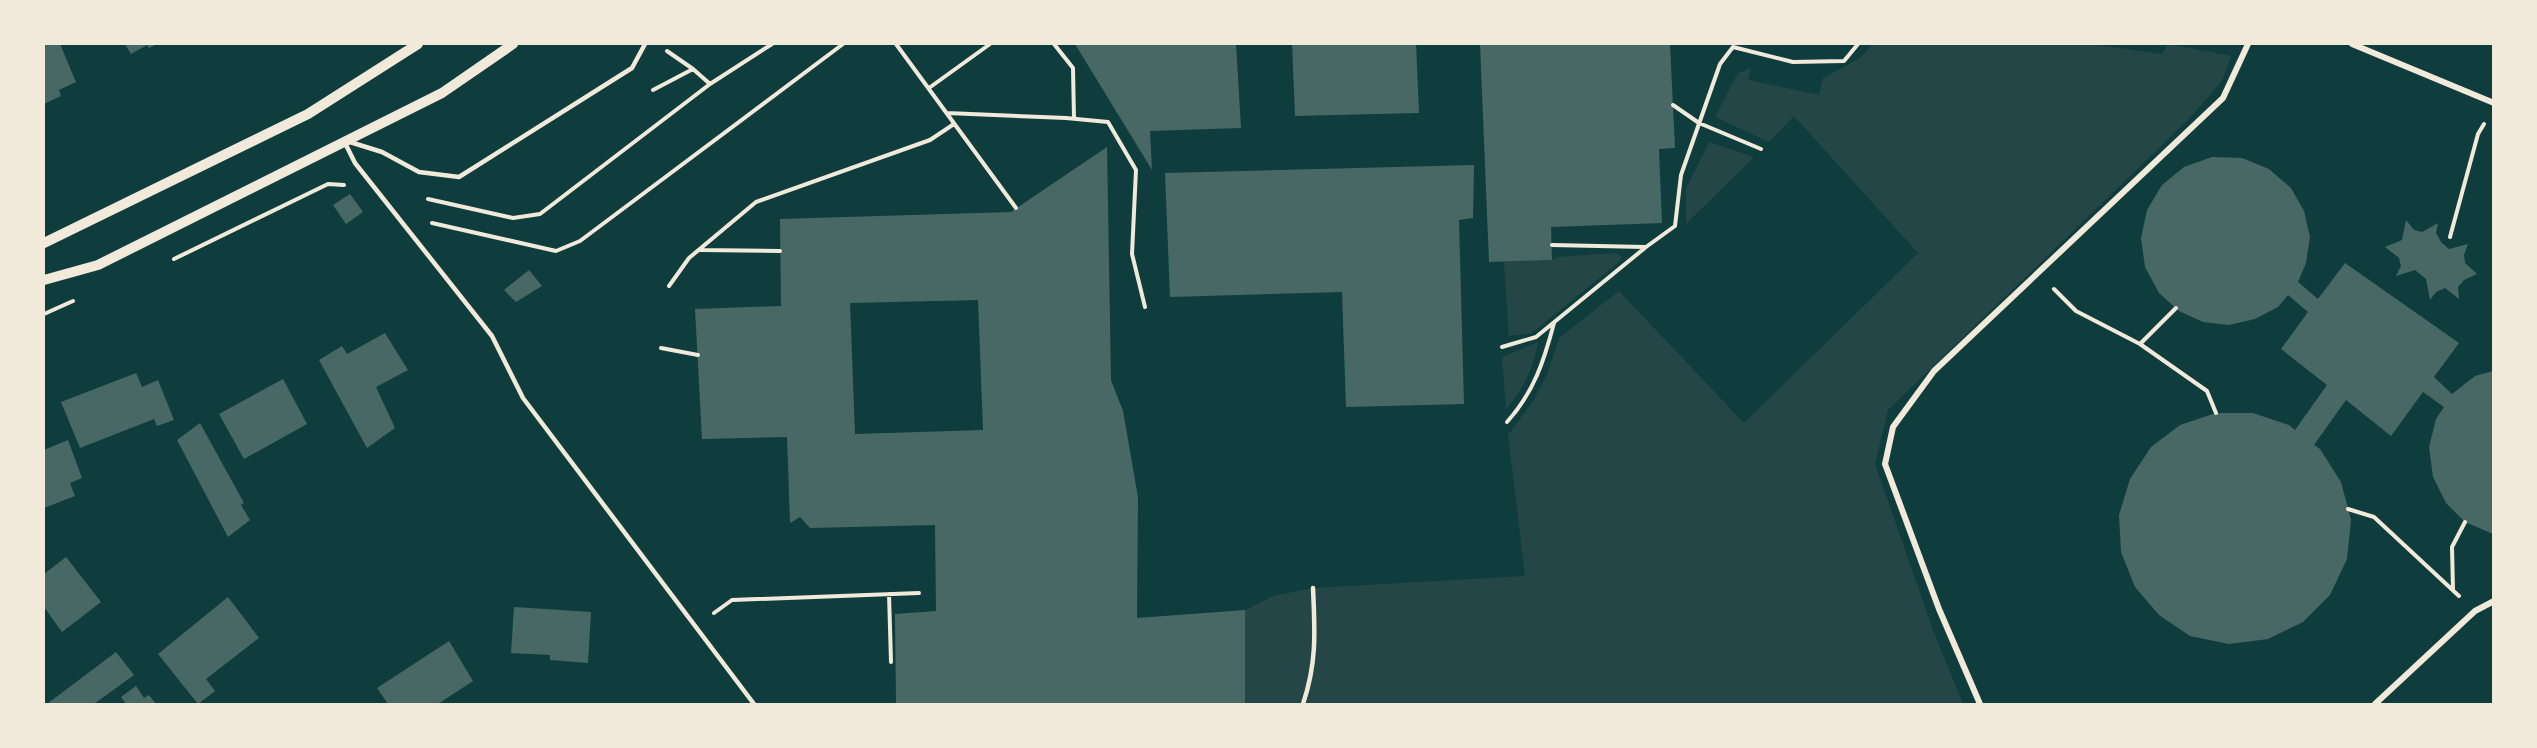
<svg xmlns="http://www.w3.org/2000/svg" width="2537" height="748" viewBox="0 0 2537 748" font-family="'Work Sans',sans-serif">
  <style>
    .green { fill: #244646 }
    .building { fill: #486865; fill-rule: evenodd }
    .lines { fill: none; stroke-linecap: round; stroke-linejoin: round }
    .path { stroke: #f1e9da; stroke-width: 4 }
    .service { stroke: #f1e9da; stroke-width: 4.5 }
    .minor { stroke: #f1e9da; stroke-width: 6 }
    .tertiary { stroke: #f1e9da; stroke-width: 10 }
  </style>
  <rect width="100%" height="100%" fill="#0f3d3e"/>
  <path class="green" d="M1873,44h218l71,10 6,-10 63,12 -9,25 -34,39 -300,290 -13,54 58,166 30,74h-718v-94l28,-14 40,-8 212,-12 -17,-141 25,-34 14,-26 12,-37 60,-47 125,132 174,-170 -124,-137 -25,26 -54,-25 23,-44 13,-5 -3,12 71,15 4,-17 37,-20z
    M1709,142l45,15 -68,67v-35z
    M1616,253l6,4 -3,5 -87,71 -23,3 -5,-74 48,-2 5,-3z
    M1538,342c-6,30 -13,44 -32,67l-4,-52z"/>
  <path class="building" d="M44,44h16l16,38 -17,8 2,6 -17,8z
    M125,44h32l-8,4 -2,-3 -16,9z
    M1075,44h161l5,84 -91,3 2,39z
    M1292,44h124l3,69 -124,3z
    M1480,44h190l5,104 -16,1 3,74 -111,4 1,33 -63,2z
    M1107,147l4,233 12,31 15,86 -1,121 108,-8v94h-349l-1,-90 41,-3 -1,-86 -125,3 -10,-11 -10,6 -3,-86 -85,2 -7,-130 86,-3 -1,-87 231,-7zM978,300l5,130 -128,4 -5,-131z
    M2212,157l30,1 27,11 22,19 13,23 6,26 -4,26 -8,19 20,17 27,-36 114,80 -25,34 18,17 23,-18 18,-5v163l-28,-12 -19,-19 -13,-26 -4,-30 7,-28 8,-12 -21,-15 -32,44 -45,-36 -32,45 6,4 21,33 10,38 -4,39 -17,36 -27,27 -35,17 -39,5 -39,-8 -31,-21 -24,-28 -14,-35 -2,-37 11,-36 21,-32 29,-22 36,-12h37l36,12 6,5 32,-45 -46,-36 27,-37 -20,-17 -10,12 -23,12 -26,6 -26,-3 -24,-11 -20,-18 -14,-26 -4,-29 6,-28 15,-25 22,-18z
    M1474,165l-1,53 -14,2 5,184 -118,3 -4,-115 -172,5 -5,-124z
    M350,194l13,18 -17,12 -13,-19z
    M2406,220l8,10 8,2 16,-9 -2,10 5,9 8,7 19,-5 -4,11 1,8 12,11 -13,6 -6,7 1,12 -14,-11 -9,4 -6,8 -4,-21 -11,-9 -19,6 5,-10 -2,-8 -14,-11 17,-7z
    M529,270l13,16 -26,16 -12,-12z
    M385,333l23,37 -32,17 19,41 -28,20 -48,-88 23,-14 5,8z
    M136,373l6,14 16,-7 16,40 -17,6 -3,-7 -74,29 -19,-46z
    M283,379l24,45 -63,35 -25,-45z
    M200,423l44,80 -3,2 9,15 -22,17 -51,-97z
    M68,440l14,38 -12,5 5,13 -31,12v-58z
    M66,557l35,45 -39,30 -18,-25v-33z
    M228,597l31,41 -53,41 9,12 -17,13 -40,-50z
    M514,607l77,5 -3,51 -38,-3v-5l-39,-2z
    M449,641l24,40 -35,23h-50l-11,-16z
    M116,652l18,23 -40,29h-47z
    M136,686l8,12 5,-3 7,9h-30l-5,-7z"/>
  <g class="lines">
    <path class="path" d="M896,44l120,164
      M1054,44l19,24 1,51
      M667,51l26,18
      M929,88l61,-44
      M653,90l40,-21 17,15
      M1673,105l26,18 62,26
      M947,113l119,5 42,4 28,48 -4,84 13,53
      M428,199l85,19 27,-4 170,-130 62,-40
      M432,223l124,28 24,-10 263,-197
      M2450,237l28,-103 6,-10
      M1552,245l93,2
      M700,250l80,1
      M174,259l154,-75 16,1
      M669,286l20,-28 67,-56 174,-62 24,-16
      M2054,289l22,22 64,33 67,47 9,22
      M44,314l29,-13
      M2140,344l36,-36
      M1502,347l34,-10 110,-90 29,-21 6,-51 39,-111 13,-17 60,15 51,-1 14,-17
      M661,348l37,7
      M1507,422c27,-30 37,-61 47,-99
      M2348,509l26,8 85,79
      M2453,590l-1,-43 13,-25
      M889,594l2,68
      M714,613l18,-13 187,-7"/>
    <path class="service" d="M350,142l32,10 37,20 40,5 173,-109 13,-24
      M345,143l10,20 137,173 31,62 231,306
      M1303,704c14,-42 12,-72 10,-116"/>
    <path class="minor" d="M2352,44l142,59
      M1980,704l-41,-95 -54,-145 8,-37 41,-56 289,-273 25,-54
      M2375,704l100,-93 19,-10"/>
    <path class="tertiary" d="M44,243l264,-129 110,-70
      M44,280l54,-15 344,-172 71,-49"/>
  </g>
  <rect width="2537" height="748" fill="none" stroke="#f1e9da" stroke-width="90"/>
</svg>
